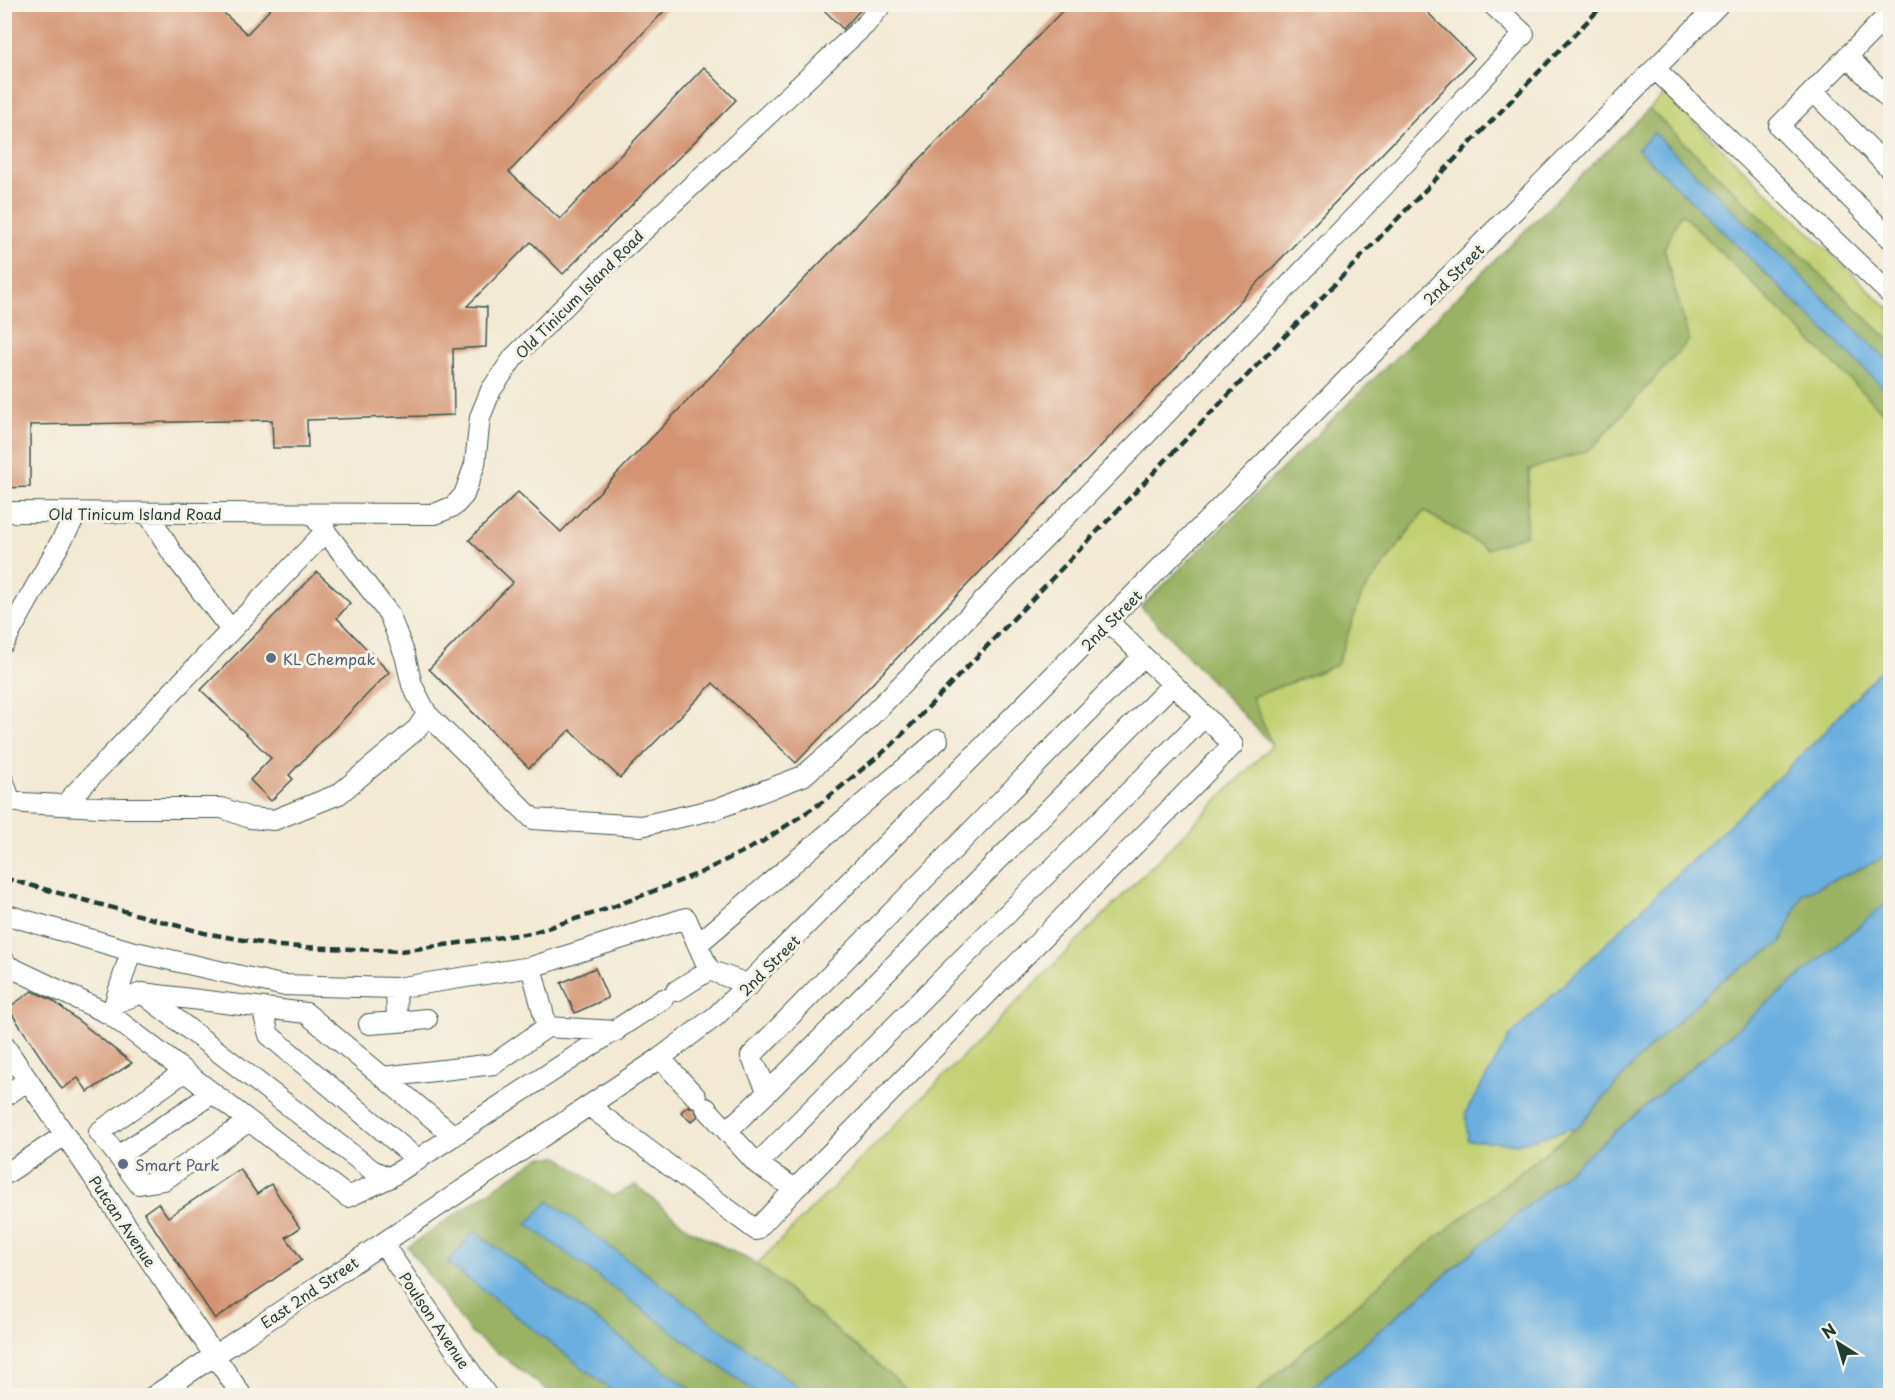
<svg xmlns="http://www.w3.org/2000/svg" width="1895" height="1400" viewBox="0 0 1895 1400" font-family="'Playpen Sans',sans-serif">
  <style>
    .green { fill: #c3d072; stroke: #718653; stroke-width: 1.5 }
    .forest { fill: #9ab264; stroke: #5c784c; stroke-width: 1.5 }
    .water { fill: #6aafe0; stroke: #44768a; stroke-width: 1.5 }
    .building { fill: #d49473 }
    .lines { fill: none; stroke-linecap: round; stroke-linejoin: round }
    .minor-casing { stroke: #3f574c; stroke-width: 22 }
    .minor { stroke: #fff; stroke-width: 20 }
    .rail { stroke: #1f3d34; stroke-width: 4.5; stroke-dasharray: 9 4.5; stroke-linecap: butt }
    .service-dot { fill: #5c6f8a; stroke: #f7f3e8; stroke-width: 2 }
    .labels { text-anchor: middle; dominant-baseline: central; stroke-width: 6; stroke-linejoin: round; paint-order: stroke }
    .street-label { font-size: 15px; fill: #1f3d34; stroke: #f7f3e8 }
    .service-label { font-size: 15px; fill: #4e5e75; stroke: #f7f3e8; text-anchor: start }
  </style>
  <rect width="100%" height="100%" fill="#f7f3e8"/>
  <filter id="ink" filterUnits="userSpaceOnUse"><feTurbulence type="fractalNoise" baseFrequency=".0167" numOctaves="2"/><feDisplacementMap in="SourceGraphic" scale="12" xChannelSelector="R" yChannelSelector="G"/><feConvolveMatrix kernelMatrix="1 2 1 2 8 2 1 2 1" color-interpolation-filters="sRGB"/></filter>
  <filter id="wash" filterUnits="userSpaceOnUse"><feTurbulence type="fractalNoise" baseFrequency=".008" numOctaves="4" result="noise"/><feDisplacementMap in="SourceGraphic" scale="24" xChannelSelector="R" yChannelSelector="G"/><feGaussianBlur stdDeviation="1.35" result="paint"/><feColorMatrix in="noise" values="0 0 0 0 0 0 0 0 0 0 0 0 0 0 0 0 0 1.4 0 .05"/><feComposite in="paint" operator="in"/></filter>
  <g filter="url(#wash)">
    <rect width="100%" height="100%" fill="#f3e9d4"/>
    <path class="green" d="M1665,94l221,212 4,1v34l-241,-232z
      M1681,212l209,207v240l-72,80 -301,405 61,-17 -178,139 -147,129h-339l-157,-131 515,-519 -20,-48 85,-32 25,-71 62,-83 63,38 39,-14 3,-65 62,-21 97,-109 -24,-91z"/>
    <path class="forest" d="M1649,109l241,232v22l-236,-230 -16,16 252,245v25l-209,-206 -17,36 25,91 -98,109 -62,21 -3,65 -39,14 -63,-38 -62,83 -25,71 -85,32 20,48 -131,-138z
      M1890,849v51l-587,495 -50,1 147,-130 178,-139 68,-76 75,-70 60,-38 21,-49 77,-34z
      M540,1157h19l53,39 24,-11 54,45 67,34 157,131h-105l-260,-193 -21,22 231,171h-60l-225,-164 -26,32 170,132h-64l-83,-62 -63,-86z"/>
    <path class="water" d="M1654,133l236,230v31l-252,-245z
      M1890,659v190l-11,11 -77,34 -21,49 -60,38 -75,70 -68,76 -61,17 -49,-4 -2,-28 44,-76 308,-297z
      M1890,900v495h-588h1z
      M549,1201l260,194h-50l-232,-171z
      M474,1231l225,164h-81l-170,-132z"/>
    <g id="blocks">
      <path class="building" d="M4,4h210l33,30 28,-30h396l-162,168 51,47 144,-152 32,33 -173,174 -32,-32 -64,64 20,1 -1,40 -33,2 1,66 -147,5 1,28h-35l-1,-28 -242,5v62l-26,1z
        M818,4h48l-23,25z
        M1069,4h350l55,54 -678,705 -83,-80 -93,95 -50,-48 -41,38 -100,-99 84,-87 -44,-42 49,-48 43,40z
        M317,572l33,31 -13,15 52,54 -100,103 4,4 -22,22 -21,-21 21,-22 -70,-68z
        M595,968l13,30 -33,15 -14,-30z
        M32,991l20,9 80,63 -44,29 -10,-14 -16,11 -54,-81z
        M688,1106l6,3 4,7 -7,6 -10,-10z
        M240,1169l17,25 14,-10 29,44 -14,9 16,23 -87,59 -71,-106 14,-10 10,14z"/>
    </g>
  </g>
  <g filter="url(#ink)">
    <use href="#blocks" fill-opacity="0" stroke="#3f574c" stroke-width="1.5"/>
    <g class="lines">
      <defs>
        <path id="minor" d="M1890,13l-111,113 111,112
          M1847,56l43,44
          M1655,69l235,225
          M1813,91l77,78
          M4,512l431,2 19,-8 10,-11 11,-31 5,-47 11,-27 23,-33 88,-88 264,-245 16,-20
          M148,513l24,40 59,77
          M312,514l77,100 16,41 7,30 15,29 106,105 108,7 75,-17 87,-33 59,-51 278,-284 244,-255 140,-152 -32,-30
          M1109,622l34,34
          M4,643l73,-130
          M1173,684l32,32
          M4,782l6,18 13,3 96,5h103l28,10 24,2 65,-26 78,-65 10,-15
          M64,805l262,-274
          M4,914l127,37
          M698,944l240,-204
          M4,960l4,6 103,49
          M531,967l16,60
          M396,988l1,34 30,-3
          M676,991l33,-21 41,15
          M142,993l230,177 17,8
          M663,999l-274,179 -41,19 -237,-182 20,-64 150,34 115,3 135,-21 155,-49 23,52
          M115,1003l27,-10 164,20 148,123
          M262,1008l7,27 149,125
          M369,1024l28,-2
          M4,1045l238,351
          M660,1058l36,39
          M184,1072l-85,60 19,24 95,-63
          M383,1077l111,-13 53,-37 69,4
          M4,1097l24,-17
          M589,1106l167,124 39,-41
          M706,1108l51,56 38,25 438,-444 -28,-29 -448,448
          M727,1131l41,-39 405,-408 -30,-28 -392,400 17,36
          M118,1156l21,28 25,-4 85,-59
          M4,1175l61,-40
          M383,1244l104,152
          M154,1396l506,-338 56,-42 1003,-1012"/>
      </defs>
      <use href="#minor" class="minor-casing"/>
      <use href="#minor" class="minor"/>
      <path class="rail" d="M4,878l200,55 74,13 123,5 130,-18 79,-25 90,-35 62,-31 63,-42 68,-56 711,-740"/>
    </g>
  </g>
  <g class="service-dot">
    <circle cx="271" cy="658" r="6"/>
    <circle cx="123" cy="1164" r="6"/>
  </g>
  <g class="labels">
    <g class="street-label">
      <text transform="translate(1453 274) rotate(-45)">2nd Street</text>
      <text transform="translate(579 294) rotate(-45)">Old Tinicum Island Road</text>
      <text x="135" y="513">Old Tinicum Island Road</text>
      <text transform="translate(1111 620) rotate(-45)">2nd Street</text>
      <text transform="translate(769 965) rotate(-45)">2nd Street</text>
      <text transform="translate(123 1221) rotate(56)">Putcan Avenue</text>
      <text transform="translate(309 1292) rotate(-34)">East 2nd Street</text>
      <text transform="translate(435 1320) rotate(56)">Poulson Avenue</text>
    </g>
    <g class="service-label">
      <text x="283" y="658">KL Chempak</text>
      <text x="135" y="1164">Smart Park</text>
    </g>
  </g>
  <rect width="1895" height="1400" fill="none" stroke="#f7f3e8" stroke-width="24"/>
  <g transform="translate(1838 1343) rotate(323)" stroke="#f7f3e8" stroke-width="4.5" paint-order="stroke">
  <path d="M0-4.5L10 22L0 15L-10 22Z" fill="#1f3d34"/>
  <text y="-9" font-size="16" font-weight="bold" text-anchor="middle" fill="#1f3d34">N</text>
  </g>
</svg>
